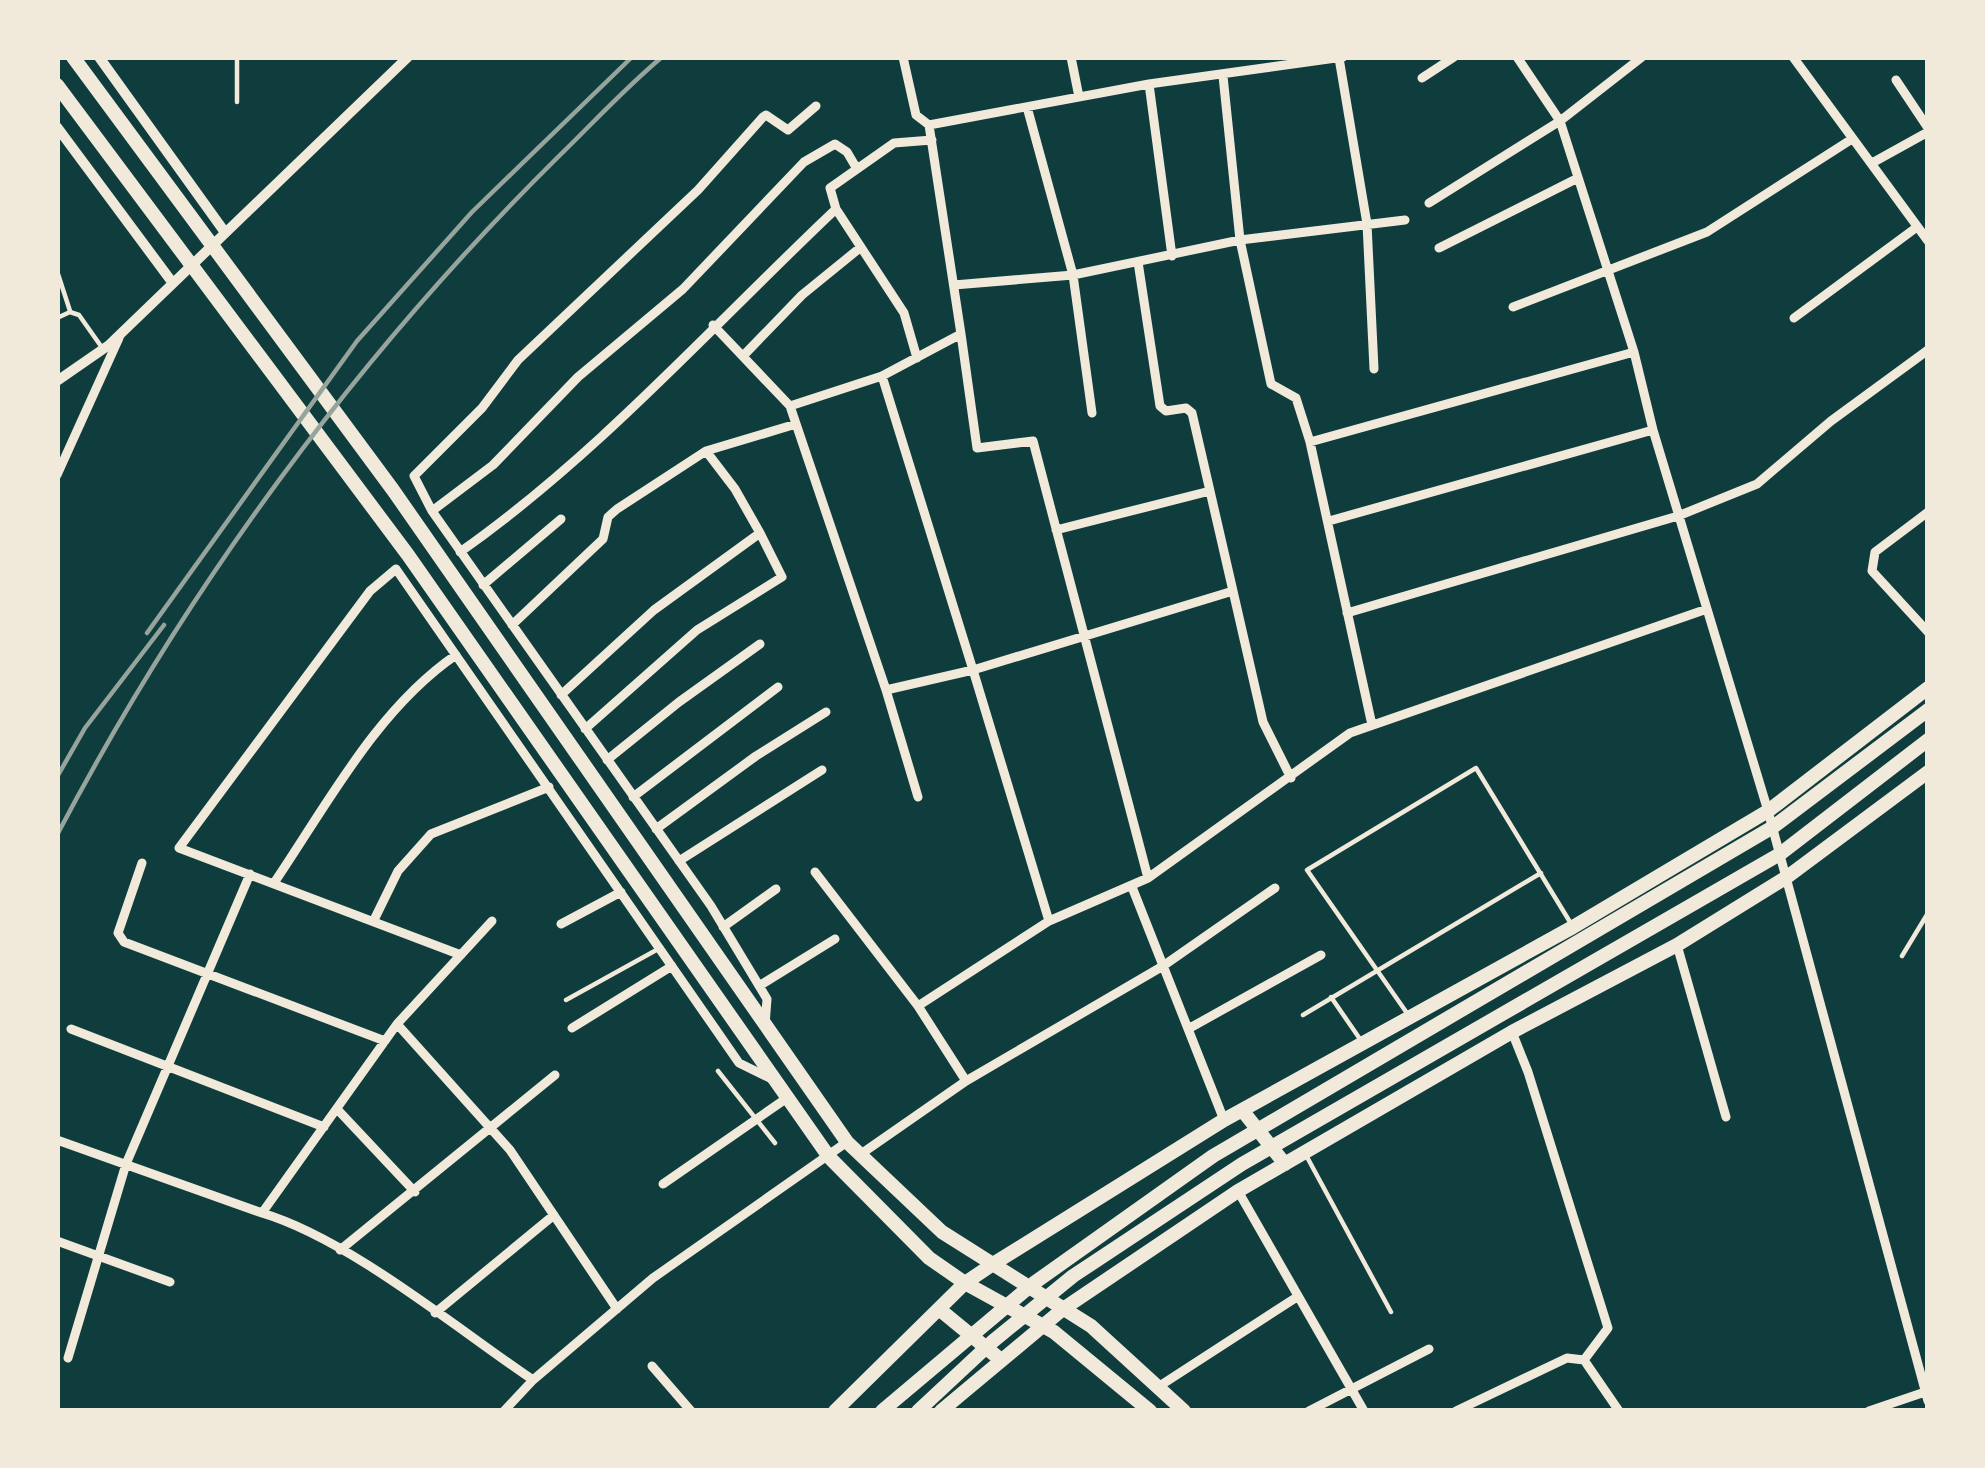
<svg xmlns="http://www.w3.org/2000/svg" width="1985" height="1468" viewBox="0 0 1985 1468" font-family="Manrope,sans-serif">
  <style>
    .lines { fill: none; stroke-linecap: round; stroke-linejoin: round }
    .service { stroke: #f1e9da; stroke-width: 4.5 }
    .minor { stroke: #f1e9da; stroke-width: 9 }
    .tertiary { stroke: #f1e9da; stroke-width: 10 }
    .primary { stroke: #f1e9da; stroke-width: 14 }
    .trunk { stroke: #f1e9da; stroke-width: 14 }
    .rail { stroke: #97a49c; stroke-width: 4.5 }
  </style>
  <rect width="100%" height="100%" fill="#0f3d3e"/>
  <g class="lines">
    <path class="service" d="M237,57v45
      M57,271l13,40
      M57,318l13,-6 9,3 24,34
      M1902,956l26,-43
      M1331,997l31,45
      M566,1000l94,-52
      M1303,1015l238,-142
      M1409,1016l-102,-146 169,-102 94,154
      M718,1071l57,72
      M1307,1157l84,155"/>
    <path class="minor" d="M903,57l13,58 13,10
      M1071,57l8,40
      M1517,57l43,64 74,231 19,78 115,381 160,590
      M1793,57l135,184
      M1339,58l28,166 7,145
      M1223,76l17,164 31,144 25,14 14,44 62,283
      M1422,78l32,-21
      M1896,80l32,48
      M1149,84l23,172
      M1027,107l46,168 19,138
      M1872,163l56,-31
      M1429,203l131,-82 82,-64
      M1439,248l139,-70
      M1138,262l22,144 6,5 20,-3 6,5 18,78
      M954,285l119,-10 167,-35 165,-20
      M1513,307l194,-75 145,-93
      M1794,318l123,-91
      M713,325l77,81
      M961,334l16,114 56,-7 115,437
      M743,356l59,-61 59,-48
      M917,358l-13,-45 -68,-104 -6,-21 64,-45 38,-3
      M882,376l-92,30 96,284 87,-20 76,251
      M1310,442l324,-90
      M706,451l29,38 25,44
      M57,475l62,-137
      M432,511l61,-46 85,-88 105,-88 121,-127 31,-18 12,8 10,17
      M1928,512l-53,40 -3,19 56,61
      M1329,521l324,-91
      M1056,530l154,-39 23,100
      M460,552c138,-97 254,-228 376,-343
      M483,585l78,-66
      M1347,613l331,-97 79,-32 74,-63 97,-71
      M512,625l91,-86 5,-22 9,-8 89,-58 90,-27
      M886,690l32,107
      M561,695l93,-85 106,-77 22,44 -85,53 -112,99
      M607,760l72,-58 81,-58
      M1291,778l-28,-56 -30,-131 -260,79 -91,-294 79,-42 -32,-209 220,-41 194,-27
      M633,797l145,-110
      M656,829l100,-73 70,-44
      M679,861l143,-91
      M142,863l-24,70 6,9 261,99
      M815,872l103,134 48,75
      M274,883c53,-78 103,-174 182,-228
      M1132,887l92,233
      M374,920l24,-49 33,-37 118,-47
      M561,924l60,-32
      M723,927l53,-38
      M1677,945l49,172
      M461,955l-282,-107 191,-257 26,-22 343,494 35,17
      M759,986l76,-47
      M918,1006l131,-85 99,-43 202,-145 357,-124
      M397,1024l113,126 107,159
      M765,1025l2,-26 -56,-93 -279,-395 -18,-35 68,-68 36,-48 180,-170 65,-73 3,-2 22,15 28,-24
      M572,1028l100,-62
      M71,1029l253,98
      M1188,1029l133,-74
      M1512,1032l16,40 80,256 -24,32 35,51
      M337,1109l78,83
      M57,1140l205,73 135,-189 95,-103
      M861,1154l105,-73 197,-115 112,-78
      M663,1184l124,-86
      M1238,1191l126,220
      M262,1213c87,26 194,115 271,167
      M57,1241l113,41
      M340,1250l215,-175
      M435,1313l119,-98
      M68,1358l58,-194 124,-290
      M652,1366l39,45
      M1158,1387l139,-90
      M504,1411l29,-31 120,-102 194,-136
      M1309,1411l120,-62
      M1456,1411l111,-53 17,2
      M1869,1411l56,-19"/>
    <path class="tertiary" d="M99,57l125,174
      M57,127l115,155
      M57,381l52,-36 299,-288"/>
    <path class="primary" d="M1242,1110l43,54
      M939,1309l62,51
      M835,1411l130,-128 28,-19 231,-144 349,-193 195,-116 160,-123
      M941,1411l122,-102 175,-118 274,-159 165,-87 110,-68 141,-105"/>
    <path class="trunk" d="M73,57l320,433 454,652 95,90 149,94 93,85
      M57,85l351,470 421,602 100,101 36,25 89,49 96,79
      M882,1411l152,-128 179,-127 560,-329 155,-117
      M918,1411l74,-69 81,-66 169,-112 538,-310 148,-114"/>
    <path class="rail" d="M147,633l210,-292 115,-129 160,-155
      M57,777l28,-49 79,-103
      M57,835c131,-249 300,-479 500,-677 35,-34 68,-70 105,-101"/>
  </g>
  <rect width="1985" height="1468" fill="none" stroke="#f1e9da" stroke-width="120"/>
</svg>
